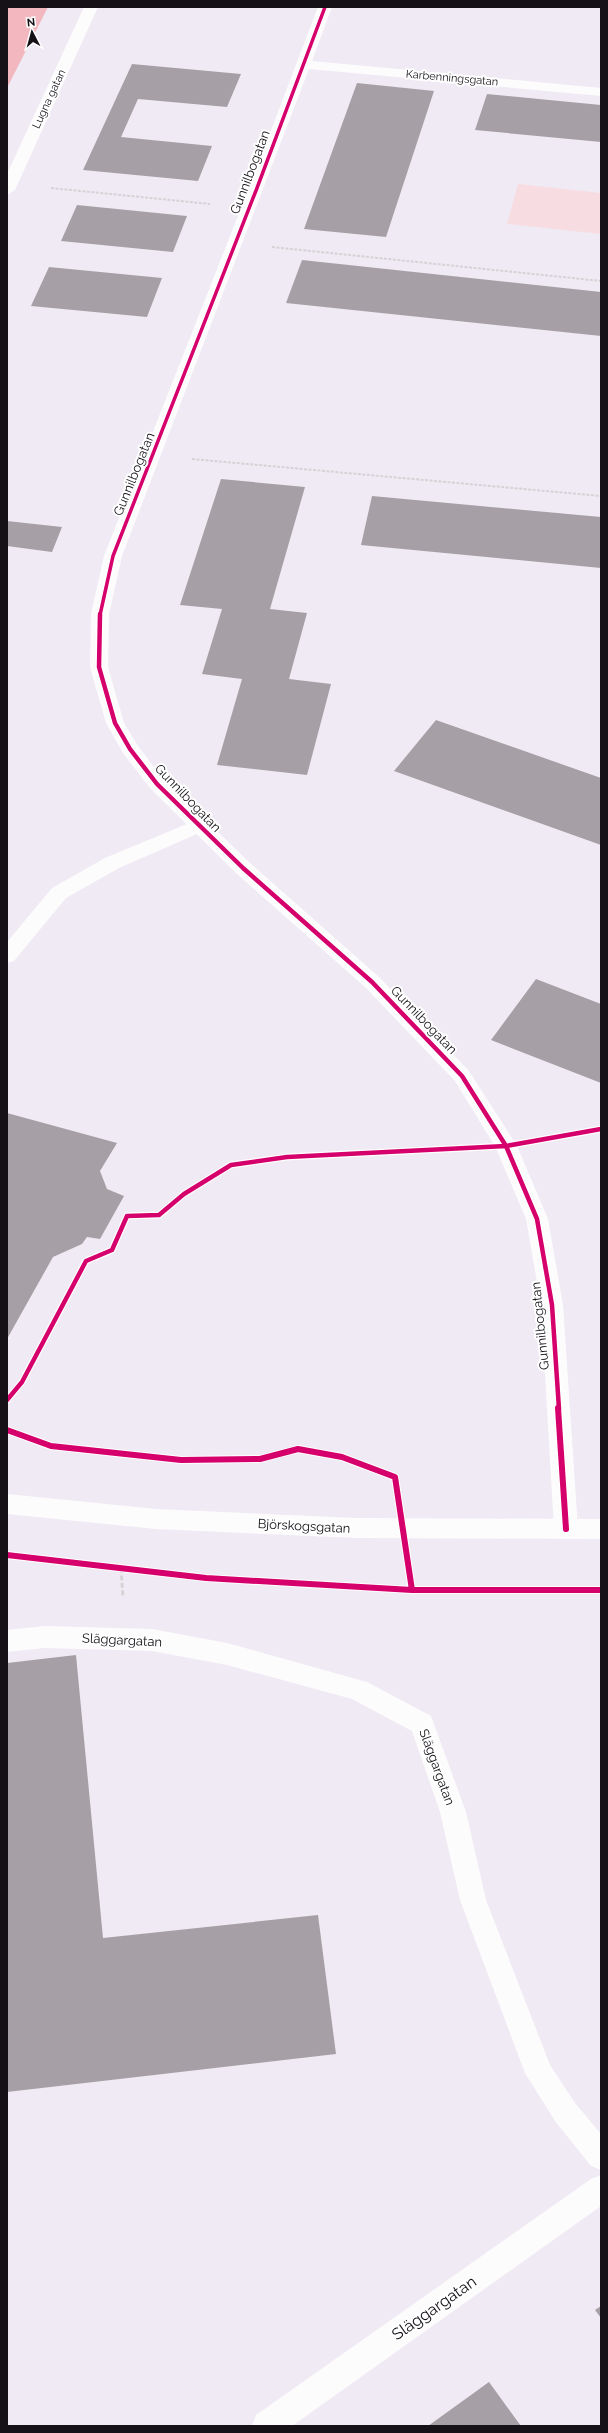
<svg xmlns="http://www.w3.org/2000/svg" width="608" height="2433" viewBox="0 0 608 2433" font-family="Raleway,sans-serif">
  <style>
    .green { fill: #f7dce1 }
    .forest { fill: #f2b7bf }
    .building { fill: #a6a0a6 }
    .lines { fill: none; stroke-linecap: round; stroke-linejoin: round }
    .path-far1 { stroke: #d5d3d5; stroke-width: 2; stroke-dasharray: 3 1.5; stroke-linecap: butt }
    .path { stroke: #d5d3d5; stroke-width: 3; stroke-dasharray: 5 2.5; stroke-linecap: butt }
    .service { fill: #fdfcfd; fill-rule: evenodd }
    .minor { fill: #fdfcfd; fill-rule: evenodd }
    .tertiary { fill: #fdfcfd; fill-rule: evenodd }
    .secondary { fill: #fdfcfd; fill-rule: evenodd }
    .cycleway-far2-casing { stroke: #fff; stroke-width: 5.5 }
    .cycleway-far1-casing { stroke: #fff; stroke-width: 7 }
    .cycleway-casing { stroke: #fff; stroke-width: 8 }
    .cycleway-far2 { stroke: #d6006c; stroke-width: 3.5 }
    .cycleway-far1 { stroke: #d6006c; stroke-width: 4.5 }
    .cycleway { stroke: #d6006c; stroke-width: 6 }
    .labels { text-anchor: middle; dominant-baseline: central; stroke-width: 4; stroke-linejoin: round; paint-order: stroke }
    .far-street-label { font-size: 11px; fill: #151117; stroke: #fff }
    .street-label { font-size: 13px; fill: #151117; stroke: #fff }
    .near-street-label { font-size: 16px; fill: #151117; stroke: #fff }
  </style>
  <rect width="100%" height="100%" fill="#f0eaf4"/>
  <path class="green" d="M518,184l83,9v41l-94,-10z"/>
  <path class="forest" d="M7,7h41l-41,81z"/>
  <path class="building" d="M132,64l109,10 -14,33 -89,-8 -17,38 91,9 -14,35 -115,-11z
    M357,83l77,8 -48,146 -82,-8z
    M487,94l114,11v37l-126,-12z
    M77,205l110,11 -14,36 -112,-11z
    M302,260l299,32v44l-315,-33z
    M49,267l113,11 -15,39 -116,-11z
    M221,479l84,8 -35,122 37,4 -18,66 42,5 -24,91 -90,-10 25,-86 -40,-5 20,-65 -42,-4z
    M372,496l229,21v51l-240,-23z
    M7,521l55,6 -10,25 -45,-6z
    M436,720l165,58v67l-207,-74z
    M536,979l65,25v79l-110,-43z
    M7,1113l110,30 -17,28 7,18 17,7 -24,43 -13,-2 -5,7 -29,13 -46,82z
    M76,1655l27,283 215,-23 18,139 -329,38v-429z
    M601,2306v12l-6,-8z
    M489,2382l32,44h-93z"/>
  <g class="lines">
    <path class="path-far1" d="M51,188l159,16
      M272,247l329,34
      M192,459l409,37"/>
    <path class="path" d="M121,1568l2,30"/>
    <path class="service" d="M199,819l7,1 3,5 -3,5 -87,38 -53,30 -52,63 -7,2v-21l45,-54 53,-30z"/>
    <path class="minor" d="M318,7h14l-20,54 289,27v8l-292,-27 -187,487 -13,58 -1,53 16,56 14,23 26,34 86,83 129,114 90,94 48,75 31,73 15,86 15,224 -3,7 -9,3 -9,-3 -3,-7 -13,-224 -15,-86 -30,-71 -41,-67 -90,-94 -129,-114 -86,-85 -27,-35 -17,-30 -16,-56 1,-53 13,-58 145,-368z
      M44,1626l108,3 75,14 140,39 64,34 35,96 20,88 64,165 25,38 26,31v36l-10,-4 -36,-45 -30,-48 -65,-173 -20,-88 -28,-81 -60,-32 -125,-34 -75,-14 -108,-3 -37,4v-22z
      M601,2175v31l-309,220h-40l4,-11 335,-236z"/>
    <path class="tertiary" d="M7,1494l149,15 201,9 244,1v20l-244,-1 -201,-9 -149,-15z"/>
    <path class="secondary" d="M84,7h14l-83,183 -8,5v-21z"/>
    <defs>
      <path id="cycleway-far2" d="M100,615l13,-59 144,-368 68,-181"/>
      <path id="cycleway-far1" d="M100,614l-1,53 16,56 15,26 27,35 86,84 129,114 90,94 44,70 31,73 15,86 7,104
        M7,1400l15,-18 64,-121 26,-11 15,-34 32,-1 25,-21 47,-29 56,-8 219,-11 95,-17"/>
      <path id="cycleway" d="M558,1408l8,121
        M7,1430l44,16 130,14 79,-1 38,-10 44,8 53,20 17,113
        M7,1555l199,23 206,12h189"/>
    </defs>
    <use href="#cycleway-far2" class="cycleway-far2-casing"/>
    <use href="#cycleway-far1" class="cycleway-far1-casing"/>
    <use href="#cycleway" class="cycleway-casing"/>
    <use href="#cycleway-far2" class="cycleway-far2"/>
    <use href="#cycleway-far1" class="cycleway-far1"/>
    <use href="#cycleway" class="cycleway"/>
  </g>
  <g class="labels">
    <g class="far-street-label">
      <text transform="translate(452 78) rotate(5)">Karbenningsgatan</text>
      <text transform="translate(49 99) rotate(-65)">Lugna gatan</text>
    </g>
    <g class="street-label">
      <text transform="translate(250 172) rotate(-69)">Gunnilbogatan</text>
      <text transform="translate(134 474) rotate(-68)">Gunnilbogatan</text>
      <text transform="translate(188 798) rotate(46)">Gunnilbogatan</text>
      <text transform="translate(424 1020) rotate(46)">Gunnilbogatan</text>
      <text transform="translate(540 1326) rotate(-96)">Gunnilbogatan</text>
      <text transform="translate(304 1526) rotate(3)">Björskogsgatan</text>
      <text transform="translate(122 1640) rotate(3)">Släggargatan</text>
      <text transform="translate(437 1767) rotate(70)">Släggargatan</text>
    </g>
    <g class="near-street-label">
      <text transform="translate(434 2308) rotate(-35)">Släggargatan</text>
    </g>
  </g>
  <rect width="608" height="2433" fill="none" stroke="#151117" stroke-width="16"/>
  <g transform="translate(32 32) rotate(354)" stroke="#ffffff" stroke-width="3" paint-order="stroke">
  <path d="M0-3L7 15L0 10L-7 15Z" fill="#151117"/>
  <text y="-6" font-size="11" font-weight="bold" text-anchor="middle" fill="#151117">N</text>
  </g>
</svg>
